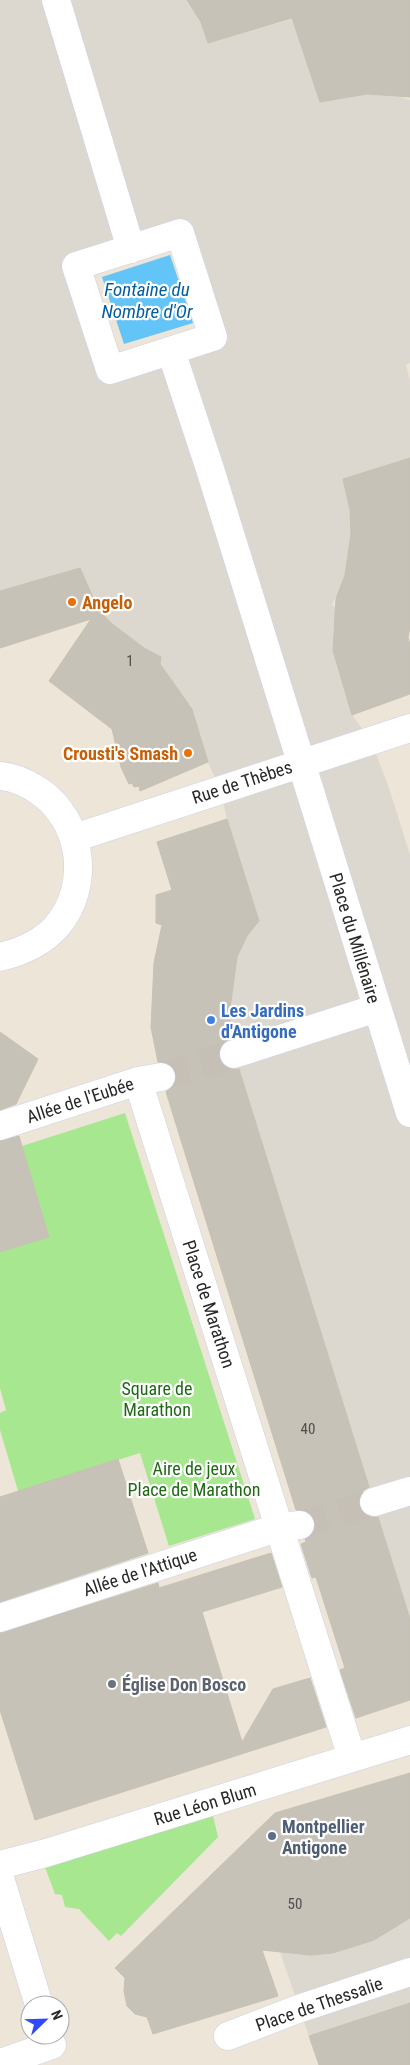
<svg xmlns="http://www.w3.org/2000/svg" width="410" height="2065" viewBox="0 0 410 2065" font-family="'Roboto Condensed',sans-serif">
  <style>
    .green { fill: #a7e790 }
    .plaza { fill: #dcd8cf; fill-rule: evenodd }
    .water { fill: #62c4f7 }
    .building { fill: #c7c2b8; stroke: #c7c1b2 }
    .lines { fill: none; stroke-linecap: round; stroke-linejoin: round }
    .minor-tunnel { stroke: #c5bfb5; stroke-width: 28; stroke-dasharray: 28 14; stroke-linecap: butt }
    .minor-casing { stroke: #cdd0e3; stroke-width: 29 }
    .minor { stroke: #fff; stroke-width: 28 }
    .food-dot { fill: #e8710a; stroke: #fff; stroke-width: 2 }
    .shop-dot { fill: #3f7fe0; stroke: #fff; stroke-width: 2 }
    .worship-dot { fill: #6b7280; stroke: #fff; stroke-width: 2 }
    .service-dot { fill: #5c6f8a; stroke: #fff; stroke-width: 2 }
    .labels { text-anchor: middle; dominant-baseline: central; stroke-width: 4.5; stroke-linejoin: round; paint-order: stroke }
    .number-label { font-size: 15px; fill: #504e4c }
    .food-label { font-size: 18px; font-weight: bold; fill: #c56008; stroke: #fff; text-anchor: start }
    .street-label { font-size: 18px; fill: #282828; stroke: #fff }
    .shop-label { font-size: 18px; font-weight: bold; fill: #366cbe; stroke: #fff; text-anchor: start }
    .park-label { font-size: 18px; fill: #1f6914; stroke: #fff }
    .worship-label { font-size: 18px; font-weight: bold; fill: #5b616d; stroke: #fff; text-anchor: start }
    .service-label { font-size: 18px; font-weight: bold; fill: #4e5e75; stroke: #fff; text-anchor: start }
    .water-label { font-size: 19px; font-style: italic; fill: #035ea0; stroke: #fff }
  </style>
  <rect width="100%" height="100%" fill="#ece5d8"/>
  <path class="green" d="M125,1113l130,406 -86,27 -29,-93 -86,27 -32,24 -22,-74v-17l6,-3 -6,-22v-136l49,-15 -27,-91z
    M213,1816l5,21 -97,99 -4,-3 -8,8 -30,-32 -14,-2 -3,-12 -7,-1 -10,-27z"/>
  <path class="plaza" d="M0,0h187l14,22 7,21 85,-24 27,83 47,-8 33,3 10,3v263l-4,2 4,16v77l-60,52 1,24 -6,41 -13,30 13,9 -11,16v27l18,58 19,26 18,47 21,67v764l-176,-565 -5,-37 8,-60 10,-21 12,-15 -32,-102 -7,-30 -12,-27 -14,-49 -4,-9 -17,6 -16,-35 4,-18 -17,-9 -33,-25 -13,-15 -10,-18 -88,1zM179,233l34,104 -103,33 -34,-104z
    M410,1916v87l-101,33 -29,-84 30,3 23,-2 41,-13z"/>
  <path class="water" d="M170,255l23,68 -69,21 -22,-67z"/>
  <path class="building" d="M187,0h223v97l-43,-3 -47,8 -28,-84 -84,25 -7,-21z
    M410,458v171l-2,8 2,8v49l-58,21 -19,-64 3,-53 9,-23 6,-41 -1,-24 -7,-31z
    M80,568l18,41 13,14 33,25 17,9 -1,7 32,45 16,53 -68,29 -1,-5 -5,1 -2,-4 -3,1 -8,-17 -9,-38 -63,-48 42,-62 -91,29v-57z
    M227,819l32,102 -12,15 -10,21 -8,59 3,22 -10,6 -3,6v8l5,8 7,3h8l130,418 -6,4 -4,7v9l4,6 7,4h8l32,102v81l-54,18 -16,-48 5,-2 -29,-91 -4,1 -11,-34 5,-2 -1,-3 9,-7 1,-9 -3,-7 -5,-5 -11,-1 -130,-418 9,-9 1,-9 -3,-7 -6,-4 -9,-1 -7,-35 3,-64 8,-38 -6,-2v-28l16,-5 -15,-48z
    M0,1032l38,27 -22,45 -16,6z
    M19,1136l30,101 -49,15v-111z
    M118,1459l30,94 -148,49v-105z
    M271,1553l11,34 -80,25 40,130 31,-53 37,-11 16,49 -291,93 -35,-110v-77l158,-50 1,5z
    M410,1773v145l-36,22 -41,13 -23,2 -48,-5 16,46 -125,38 -6,-17 -12,-3 -8,-8 -3,-15 1,-13 -10,-10 160,-155z
    M410,2003v62h-91l-10,-29z"/>
  <g class="lines">
    <path class="minor-tunnel" d="M161,1077l73,-23
      M300,1525l74,-23"/>
    <defs>
      <path id="minor" d="M56,0l75,249
        M180,233l33,104 -103,33 -34,-104z
        M171,351l39,118 200,644
        M0,776c14,1 27,7 39,15 44,30 52,95 18,135 -15,17 -36,26 -57,31
        M74,838l336,-110
        M234,1054l143,-46
        M138,1081l214,677
        M0,1126l138,-45 23,-4
        M374,1502l36,-11
        M0,1618l280,-91 20,-2
        M0,1865l46,-12 364,-113
        M0,1878l39,127
        M228,2036l70,-27 112,-37
        M0,2063l52,-18"/>
    </defs>
    <use href="#minor" class="minor-casing"/>
    <use href="#minor" class="minor"/>
  </g>
  <g class="food-dot">
    <circle cx="72" cy="602" r="5"/>
    <circle cx="188" cy="753" r="5"/>
  </g>
  <circle class="shop-dot" cx="211" cy="1020" r="5"/>
  <circle class="worship-dot" cx="112" cy="1684" r="5"/>
  <circle class="service-dot" cx="272" cy="1836" r="5"/>
  <g class="labels">
    <g class="number-label">
      <text x="130" y="661">1</text>
      <text x="308" y="1429">40</text>
      <text x="295" y="1904">50</text>
    </g>
    <g class="food-label">
      <text x="82" y="602">Angelo</text>
      <text x="178" y="753" text-anchor="end">Crousti's Smash</text>
    </g>
    <g class="street-label">
      <text transform="translate(242 782) rotate(-18)">Rue de Thèbes</text>
      <text transform="translate(355 938) rotate(73)">Place du Millénaire</text>
      <text transform="translate(80 1100) rotate(-18)">Allée de l'Eubée</text>
      <text transform="translate(209 1304) rotate(72)">Place de Marathon</text>
      <text transform="translate(140 1572) rotate(-18)">Allée de l'Attique</text>
      <text transform="translate(205 1804) rotate(-17)">Rue Léon Blum</text>
      <text transform="translate(319 2004) rotate(-19)">Place de Thessalie</text>
    </g>
    <g class="shop-label">
      <text x="221" y="1010">Les Jardins<tspan x="221" dy="21">d'Antigone</tspan></text>
    </g>
    <g class="park-label">
      <text x="157" y="1388">Square de<tspan x="157" dy="21">Marathon</tspan></text>
      <text x="194" y="1468">Aire de jeux<tspan x="194" dy="21">Place de Marathon</tspan></text>
    </g>
    <g class="worship-label">
      <text x="122" y="1684">Église Don Bosco</text>
    </g>
    <g class="service-label">
      <text x="282" y="1826">Montpellier<tspan x="282" dy="21">Antigone</tspan></text>
    </g>
    <g class="water-label">
      <text x="147" y="289">Fontaine du<tspan x="147" dy="22">Nombre d'Or</tspan></text>
    </g>
  </g>
  <g transform="translate(45 2020) rotate(67)"><circle r="24" fill="#ffffff" stroke="#a9a9a9"/>
  <path d="M0-4L9 19L0 12L-9 19Z" fill="#3248ff"/>
  <text y="-8" font-size="14" font-weight="bold" text-anchor="middle" fill="#282828">N</text>
  </g>
</svg>
